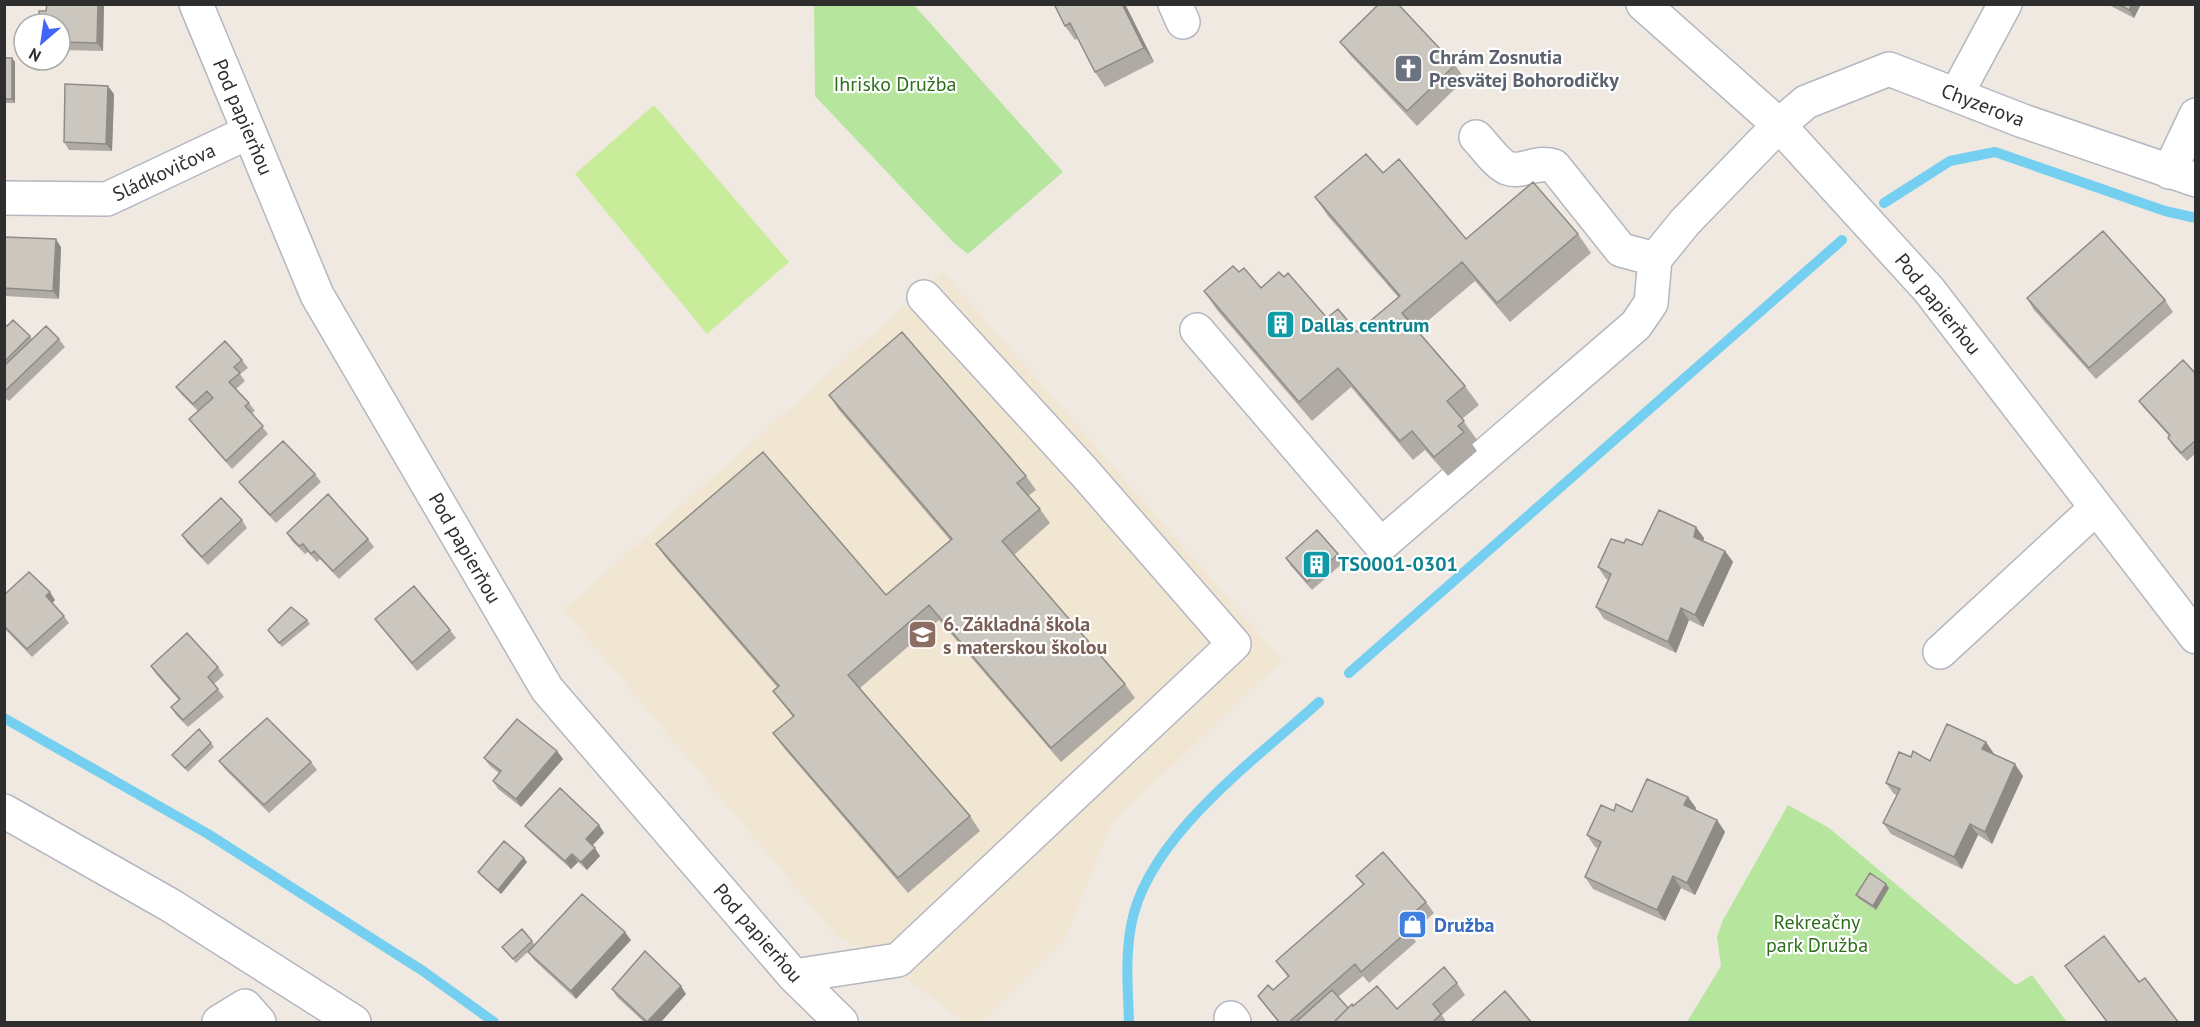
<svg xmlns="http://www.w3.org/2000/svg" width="2200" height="1027" viewBox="0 0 2200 1027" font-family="'PT Sans',sans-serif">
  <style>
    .education { fill: #f0e6d1 }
    .green { fill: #b6e59e }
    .pitch { fill: #c9ec9a }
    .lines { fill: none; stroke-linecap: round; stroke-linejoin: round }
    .stream { stroke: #75cff0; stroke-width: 10 }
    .minor-casing { stroke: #b4b7c1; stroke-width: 36 }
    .minor { stroke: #fff; stroke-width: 33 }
    .wall { fill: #afaba4 }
    .shaded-wall { fill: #8e8b86 }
    .building { fill: #cbc7bf; stroke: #8e8b86; stroke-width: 1.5 }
    .labels { text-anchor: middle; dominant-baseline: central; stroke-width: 4.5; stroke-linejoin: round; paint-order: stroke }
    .worship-label { font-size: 20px; font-weight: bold; fill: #5b616d; stroke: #fff; text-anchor: start }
    .park-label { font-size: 20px; fill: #2c6e1b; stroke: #fff }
    .street-label { font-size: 20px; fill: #2e2e2e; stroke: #fff }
    .culture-label { font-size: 20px; font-weight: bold; fill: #0d838f; stroke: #fff; text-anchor: start }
    .education-label { font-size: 20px; font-weight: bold; fill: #785e54; stroke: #fff; text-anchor: start }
    .shop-label { font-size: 20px; font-weight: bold; fill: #366cbe; stroke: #fff; text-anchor: start }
  </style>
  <rect width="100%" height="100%" fill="#efe9e1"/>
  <path class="education" d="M943,272l339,388 -171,164 -46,114 -84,84h-17l-79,-60 -49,-27 -272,-325z"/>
  <path class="green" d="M814,5h100l149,167 -95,82 -14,-11 -139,-147z
    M1788,805l41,23 187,157 16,-10 35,47h-380l34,-56 -4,-29 6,-17z"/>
  <path class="pitch" d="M654,105l135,157 -82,72 -132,-160z"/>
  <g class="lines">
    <path class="stream" d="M1884,203l66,-42 45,-9 170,59 31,7
      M1349,673l493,-433
      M4,718l204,116 215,137 71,51
      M1129,1022c-1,-31 -4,-64 2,-96 15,-88 124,-166 188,-224"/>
    <defs>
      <path id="minor" d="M196,4l121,291 230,394 247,287 47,46
        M1175,4l8,18
        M1643,4l136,121 150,165 267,347
        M1956,95l49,-91
        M1476,137c9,9 20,26 31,31 16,6 27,-8 47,-2l67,84 34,9 30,-37 94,-97 27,-23 83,-33 134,52 173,59
        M2169,172l27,-57
        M4,198l103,1 142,-67
        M1197,330l184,215 255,-220 15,-22 4,-44
        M1940,652l156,-144
        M4,811l166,94 184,117
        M794,976l104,-16 336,-316 -149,-171 -161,-176
        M1231,1018l3,4
        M219,1022l26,-16 14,16"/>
    </defs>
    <use href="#minor" class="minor-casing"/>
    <use href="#minor" class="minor"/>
  </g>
  <path class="wall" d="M104,4l-1,47 -43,-1v-26l-14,-13z
    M1054,4h71l29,58 -49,25 -10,-15 -17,-34 -3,2 -10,-14z
    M2107,4h34l-7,14z
    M1340,42l115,23 10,14 -48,47 -66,-70z
    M4,58h8l3,4v41h-11z
    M114,94l-2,57 -43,-1 -5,-8z
    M1383,173l83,66 112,-5 13,19 -81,69 -35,-41 -58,49 48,56 14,19 -17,14 15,21 -5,4 5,7 -29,25 -23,-26 -12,10 -62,-73 -39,34 -95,-111 -13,-19 35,-19 22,16 23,-11 43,41 30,14 41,-35 -70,-81 -13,-19z
    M4,237l57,10 -2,52 -55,-3z
    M2027,298l138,2 8,12 -77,67 -62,-69z
    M4,324l3,2 23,10 2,3h27l6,8 -56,54 -5,-4z
    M242,360l6,8 -8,6 5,7 -9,8 13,14 6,8 -3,2 16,21 -36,35 -37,-42 -6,-8 9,-8 -16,-16 -6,-8z
    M2196,374v79l-9,8 -14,-15 -5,-8 1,-2 -25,-28 -5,-7z
    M829,395l197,81 10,14 -8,6 12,13 10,14 -36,32 111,129 10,14 -74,64 -122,-142 -79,68 110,128 10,15 -72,62 -124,-145 -11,-15 20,-16 -20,-26 5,-3 -112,-130 -10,-14 230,51 64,-55 -111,-130z
    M315,474l6,8 -45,41 -31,-33 -6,-8z
    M242,520l5,8 -39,37 -21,-22 -5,-8z
    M287,533l81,6 6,8 -35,32 -19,-20 -3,3 -9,-10 -3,2 -13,-13z
    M1704,538l-1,3 22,10 8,11 -30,65 -14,-7 -13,33 -72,-34 -8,-12 12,-27 -2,-1 -8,-12 26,-24 18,2z
    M1338,554l6,8 -32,28 -21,-24 -5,-8z
    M4,595l51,5 -3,3 12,13 5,7 -37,34 -28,-29z
    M375,619l75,11 6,8 -39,33z
    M307,620l3,4 -28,23 -14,-17z
    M151,666l67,1 6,8 -10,9 10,13 -36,30 -12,-12 -5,-8 8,-7 -23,-26z
    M1986,742l8,12 29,22 -31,68 -14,-9 -16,34 -71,-35 -8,-11 14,-28 -3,-1 -8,-11 25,-26 19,4z
    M211,743l3,4 -26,25 -16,-17z
    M557,751l6,8 -42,48 -23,-18 -5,-8 6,-8 -9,-7 -6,-8z
    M219,761l92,1 6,8 -48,43 -44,-44z
    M1688,797l8,11 -1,2 22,10 8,12 -30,63 -14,-7 -16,33 -72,-32 -8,-12 14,-29 -4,-1 -8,-12 27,-24 18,1z
    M599,825l5,8 -12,13 8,10 -13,14 -9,-8 -7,7 -40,-36 -6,-7z
    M527,862l-26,32 -20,-18 -3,-4z
    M1356,876l70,26 8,11 -23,21 5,8 -47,41 -6,-7 -25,21 9,11 6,-2 44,3 60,-26 8,12 -23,20 5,8h-168l-13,-16 -8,-11 15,-6 15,-13 -12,-16 87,-76z
    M1886,884l3,4 -13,22 -17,-11 -3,-4z
    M631,940l-55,59 -42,-39 -6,-8 3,-3 -15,14 -14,-16 30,-6 3,4z
    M612,989l74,5 -26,29h-15l-28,-26z"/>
  <path class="shaded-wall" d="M98,4h6l-1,47 -6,-8z
    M1122,4h3l29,58 -10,-14z
    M2132,4h9l-7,14 -5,-8z
    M12,58l3,4v41l-3,-4z
    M108,86l6,8 -2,57 -6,-7z
    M56,239l5,8 -2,52 -6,-8z
    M1696,527l8,11 -3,10 -7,-11z
    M1725,551l8,11 -30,65 -8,-12z
    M50,592l5,8 -4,4 -5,-8z
    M1681,608l8,12 -13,33 -8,-11z
    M1986,742l8,12 -4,6 -8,-11z
    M557,751l6,8 -42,48 -5,-8z
    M2015,764l8,12 -31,68 -7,-12z
    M1688,797l8,11 -4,8 -8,-11z
    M1717,820l8,12 -30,63 -8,-12z
    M1970,824l8,11 -16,34 -8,-12z
    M599,825l5,8 -13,14 -5,-8z
    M595,848l5,8 -13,14 -6,-8z
    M572,854l6,8 -7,7 -6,-8z
    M524,858l3,4 -26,32 -3,-4z
    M1673,876l8,12 -16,33 -8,-11z
    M1886,884l3,4 -13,22 -3,-4z
    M625,932l6,8 -55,59 -5,-8z
    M681,986l5,8 -26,29h-13z"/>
  <path class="building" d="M47,4h51l-1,39 -37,-1v-18h-20l-1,-13h7z
    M1054,4h68l22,44 -49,24 -25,-49 -5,3z
    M1379,4h19l57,61 -48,46 -67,-69z
    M2118,4h14l-3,6z
    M4,58h8v41h-8z
    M65,84l43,2 -2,58 -42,-2z
    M1366,154l17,19 16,-14 67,80 67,-57 45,52 -81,69 -35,-41 -60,51 63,73 -18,15 17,20 -6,5 6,6 -30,25 -22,-26 -12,10 -62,-73 -39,34 -95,-111 29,-25 6,6 5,-4 17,20 18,-16 5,5 4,-4 39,45 11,-9 19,23 43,-36 -85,-99z
    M2103,231l62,69 -76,68 -62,-70z
    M4,237l52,2 -3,52 -49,-3z
    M13,320l17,16 -26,26v-38l3,2z
    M46,326l13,13 -55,53v-26z
    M902,332l124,144 -9,7 23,26 -38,32 123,143 -74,64 -122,-143 -81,70 122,141 -72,62 -125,-145 21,-17 -21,-25 6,-5 -123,-142 107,-92 123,143 66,-56 -123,-144z
    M225,341l17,19 -8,7 6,6 -11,9 20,21 -4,3 18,20 -37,35 -37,-42 24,-21 -6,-7 -14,13 -17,-17z
    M2183,360l13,14v66l-15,13 -13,-15 2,-3 -31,-34z
    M283,441l32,33 -45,41 -31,-33z
    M328,494l40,45 -35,32 -19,-20 -3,3 -8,-10 -4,2 -12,-13z
    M221,498l21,22 -40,37 -20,-22z
    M1659,510l37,17 -2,10 31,14 -30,64 -14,-7 -13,34 -72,-35 15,-33 -13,-7 13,-28 13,4 2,-4 16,6z
    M1317,530l21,24 -31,28 -21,-24z
    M29,572l21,20 -4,4 18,20 -37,33 -23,-23v-31z
    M414,586l36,44 -38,33 -37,-44z
    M291,607l16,13 -28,23 -11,-13z
    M187,633l31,34 -10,10 10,12 -35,31 -12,-13 9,-8 -29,-33z
    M267,718l44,44 -47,43 -45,-44z
    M517,719l40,32 -41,48 -23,-18 8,-10 -17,-13z
    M1947,724l39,18 -4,7 33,15 -30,68 -15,-8 -16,33 -71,-34 17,-34 -14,-6 13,-31 12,5 2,-6 17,10z
    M199,729l12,14 -26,25 -13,-13z
    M1647,779l41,18 -4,8 33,15 -30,63 -14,-7 -16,34 -72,-33 16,-35 -14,-7 14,-30 13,6 2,-7 16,8z
    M560,788l39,37 -13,14 9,9 -14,14 -9,-8 -7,7 -40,-35z
    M504,841l20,17 -26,32 -20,-18z
    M1383,852l43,50 -24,21 6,8 -47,41 -6,-8 -67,59h-8l-22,-27 10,-11 5,5 16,-14 -13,-15 88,-77 -8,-8z
    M1870,873l16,11 -13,22 -17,-11z
    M582,894l43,38 -54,59 -43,-39z
    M522,929l10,12 -19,18 -11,-12z
    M2104,936l35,46 6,-4 34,45h-71l-43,-57z
    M645,951l36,35 -34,36 -35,-33z
    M1444,967l13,16 -24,21 8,10 -9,9h-99l19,-19 1,2 24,-20 20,23z
    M1332,990l16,18 -15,15h-38z
    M1505,991l27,32h-62z"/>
  <defs>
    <symbol id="church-square" viewBox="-11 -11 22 22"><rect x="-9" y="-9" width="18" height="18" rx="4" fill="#6b7280" stroke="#fff"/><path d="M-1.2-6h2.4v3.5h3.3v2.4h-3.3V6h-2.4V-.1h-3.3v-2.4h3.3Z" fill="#fff"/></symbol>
    <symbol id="building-square" viewBox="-11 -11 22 22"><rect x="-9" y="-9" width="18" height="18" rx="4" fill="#0f9aa8" stroke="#fff"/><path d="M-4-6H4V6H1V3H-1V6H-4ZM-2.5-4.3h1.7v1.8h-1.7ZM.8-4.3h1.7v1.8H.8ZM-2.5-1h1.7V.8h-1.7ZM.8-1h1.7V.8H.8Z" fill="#fff"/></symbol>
    <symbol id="school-square" viewBox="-11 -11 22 22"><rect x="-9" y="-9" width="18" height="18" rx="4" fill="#8d6e63" stroke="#fff"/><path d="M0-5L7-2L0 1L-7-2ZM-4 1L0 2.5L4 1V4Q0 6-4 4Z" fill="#fff"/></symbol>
    <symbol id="shop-square" viewBox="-11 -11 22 22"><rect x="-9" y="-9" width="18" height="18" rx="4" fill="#3f7fe0" stroke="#fff"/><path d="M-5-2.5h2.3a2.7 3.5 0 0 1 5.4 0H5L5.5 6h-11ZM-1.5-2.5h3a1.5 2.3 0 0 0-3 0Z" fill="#fff"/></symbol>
  </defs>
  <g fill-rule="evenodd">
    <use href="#church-square" x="1392" y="52" width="33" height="33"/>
    <use href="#building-square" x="1264" y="308" width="33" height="33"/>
    <use href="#building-square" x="1300" y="548" width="33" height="33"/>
    <use href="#school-square" x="906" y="618" width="33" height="33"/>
    <use href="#shop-square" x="1396" y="908" width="33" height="33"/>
  </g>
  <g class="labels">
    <g class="worship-label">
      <text x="1429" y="57">Chrám Zosnutia<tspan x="1429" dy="23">Presvätej Bohorodičky</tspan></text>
    </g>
    <g class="park-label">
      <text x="895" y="84">Ihrisko Družba</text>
      <text x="1817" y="922">Rekreačny<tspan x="1817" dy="23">park Družba</tspan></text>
    </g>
    <g class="street-label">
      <text transform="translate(1983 105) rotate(21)">Chyzerova</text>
      <text transform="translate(243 117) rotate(67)">Pod papierňou</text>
      <text transform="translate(164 172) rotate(-25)">Sládkovičova</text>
      <text transform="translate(1938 304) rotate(51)">Pod papierňou</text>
      <text transform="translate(465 548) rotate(60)">Pod papierňou</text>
      <text transform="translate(758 933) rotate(49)">Pod papierňou</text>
    </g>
    <g class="culture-label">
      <text x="1301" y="325">Dallas centrum</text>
      <text x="1338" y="564">TS0001-0301</text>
    </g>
    <g class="education-label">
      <text x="943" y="624">6. Základná škola<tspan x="943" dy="23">s materskou školou</tspan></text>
    </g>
    <g class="shop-label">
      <text x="1434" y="925">Družba</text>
    </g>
  </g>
  <rect width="2200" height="1027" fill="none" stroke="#2e2e2e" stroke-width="12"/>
  <g transform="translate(42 42) rotate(209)"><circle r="28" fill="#ffffff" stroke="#ababab" stroke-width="1.5"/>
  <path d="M0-4.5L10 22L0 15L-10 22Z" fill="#4264fb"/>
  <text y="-9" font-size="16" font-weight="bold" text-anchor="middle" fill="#2e2e2e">N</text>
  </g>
</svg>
